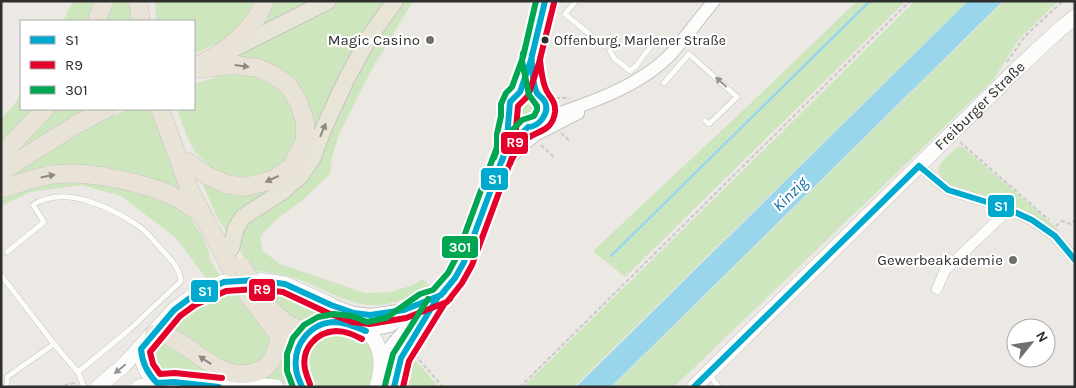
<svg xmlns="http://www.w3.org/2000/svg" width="1076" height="388" viewBox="0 0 1076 388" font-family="Karla,sans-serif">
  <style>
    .green { fill: #cee6be }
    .water { fill: #99d6ec }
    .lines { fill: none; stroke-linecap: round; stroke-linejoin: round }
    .stream { stroke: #99d6ec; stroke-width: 2.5 }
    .service-casing { stroke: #c5c4c5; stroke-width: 6 }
    .minor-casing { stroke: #c5c4c5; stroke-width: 11 }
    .tertiary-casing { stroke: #c5c4c5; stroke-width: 14 }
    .secondary-casing { stroke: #c5c4c5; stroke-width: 16 }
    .primary-casing { stroke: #c6c5c4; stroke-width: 18 }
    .trunk-casing { stroke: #c6c5c4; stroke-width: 19 }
    .path { stroke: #c9c9c8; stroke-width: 2; stroke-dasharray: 4 2.5; stroke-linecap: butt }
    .service { stroke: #fcfcfb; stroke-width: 5 }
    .minor { stroke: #fcfcfb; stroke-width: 10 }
    .tertiary { stroke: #fcfcfb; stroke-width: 12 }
    .secondary { stroke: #fcfcfb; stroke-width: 15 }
    .primary { stroke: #e8e4d6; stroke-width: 16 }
    .trunk { stroke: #e9e2d6; stroke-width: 18 }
    .trunk-bridge-casing { stroke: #c6c5c4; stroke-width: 19; stroke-linecap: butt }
    .trunk-bridge { stroke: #e9e2d6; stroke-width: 18 }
    .bus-1-casing { stroke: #fff; stroke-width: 10 }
    .bus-2-casing { stroke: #fff; stroke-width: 10 }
    .bus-3-casing { stroke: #fff; stroke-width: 10 }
    .bus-1 { stroke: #00a9ce; stroke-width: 6 }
    .bus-2 { stroke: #e4002b; stroke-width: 6 }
    .bus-3 { stroke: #00a651; stroke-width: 6 }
    .oneway { fill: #8c8882 }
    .oneway2 { fill: #959594 }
    .oneway3 { fill: #8b8982 }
    .poi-dot { fill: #706f6e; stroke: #fff; stroke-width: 2 }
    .bus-dot { fill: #2e2e2e; stroke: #fff; stroke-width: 2 }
    .labels { text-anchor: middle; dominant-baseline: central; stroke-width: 4.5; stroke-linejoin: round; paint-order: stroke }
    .bus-label { font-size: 14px; fill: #2e2e2e; stroke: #fff; text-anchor: start }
    .poi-label { font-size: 15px; fill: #2e2e2e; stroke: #fff; text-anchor: end }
    .street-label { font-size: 15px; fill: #2e2e2e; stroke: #fff }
    .water-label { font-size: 16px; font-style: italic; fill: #0d6fa3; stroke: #fff }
    .line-badge { stroke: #fff; stroke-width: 2 }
    .badge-label { font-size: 14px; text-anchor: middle; font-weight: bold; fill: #fff }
  </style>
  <rect width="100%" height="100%" fill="#ece8e4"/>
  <path class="green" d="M73,1h22l-7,20h-25z
    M112,1h19l2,20h-29z
    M155,1h106l-20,26 -23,16 -24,11v-33h-38z
    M269,1h46l-67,34z
    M339,1h48l-84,162 -74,73 -11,-17 -15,-34 23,5 69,-22 9,-72 -81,-34z
    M402,1h11l-42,70 -31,61 -8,25 -2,17 -27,26 -26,19 -14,14 -3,6 3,12 17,13 85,29 26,-1 22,-7 10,-6 7,7c-23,15 -50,24 -77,16 -18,-5 -35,-16 -53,-22 -17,-6 -33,-8 -50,-10l-13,-27 7,-21 29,-20 86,-133 29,-51z
    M857,1h49l-281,276 -32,-26 159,-149z
    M915,1h53l-394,386h-51z
    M1004,1h55l-39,37 -27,42 -319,307h-62z
    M231,72l22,1 18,7 21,22 8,32 -11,27 -29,19 -30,-2 -16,-8 -18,-17 -8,-14 -11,-30h17v-25z
    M21,94v15h15l-35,35v-25l12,-13z
    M513 109a14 14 0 1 1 28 0a14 14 0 1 1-28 0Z
    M55,109h33l-87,53z
    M128,109h24l38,95 -50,-24 -139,4v-6l74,-45z
    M958,146l5,1 96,83 -2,3 -24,-18 -84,-31 -6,-5 -5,-8 3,-8z
    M52,180h33l72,14 32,21 14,22 6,15v6l11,18 -14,2 -30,-40 -55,-42 -40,-11 -50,7 -30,14v-9z
    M262,286l33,8 37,20 -21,9h-8l-28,-17z
    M232,288l32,37 7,13 -3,23 -34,7 -71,-40c18,-18 43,-37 69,-40z
    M334,329l19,3 8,4 7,7 7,18 -5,26h-59c-9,-13 -9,-28 -7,-43l13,-10z
    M161,338l70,39 51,-28c6,13 7,22 11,35l-102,-5 -26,-3 -9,-2 -10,-23 3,-7z
    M398,343l4,4 -11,40h-7c6,-17 3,-29 14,-44z
    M409,353l30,34h-42z"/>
  <path class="water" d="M968,1h35l-392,386h-35z"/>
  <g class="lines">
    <path class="stream" d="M611,256l259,-255"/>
    <defs>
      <path id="service" d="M576,1l-11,13 39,32
        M610,51l4,7 16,13 6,-5 18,-24
        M664,83l25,-29 48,43 -28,27 -4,-3
        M7,252l37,-30 -11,-17c32,-21 79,3 107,22 8,6 14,14 21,22 11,12 17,16 20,32l-52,49 -51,42 -24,-28 -47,33v10
        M1,275l53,69
        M78,372l6,15
        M708,374l11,13"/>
      <path id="minor" d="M919,166l29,24 58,18 26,12 23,16 20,24
        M937,289l8,-19 58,-55 3,-7"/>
      <path id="tertiary" d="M531,60l6,33
        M509 109a18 18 0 1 1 36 0a18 18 0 1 1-36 0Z
        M520,92l21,-69 4,-22
        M543,119c44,-15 94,-31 127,-64 15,-17 29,-36 44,-54
        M501,167l24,-24 12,-9 41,-21
        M331,305l23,8 16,2 34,-5 37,-15 14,-17 9,-16 18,-46 24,-67v-14l4,-19
        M366,331l24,-5 25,-16
        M381,358l27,-32 18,-12
        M394,387l7,-29 37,-61"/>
      <g id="secondary">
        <path d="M141,349c1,15 5,24 16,34"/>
        <path d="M213,385l22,-2 41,4"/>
        <path d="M98,387l26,-22 50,-55 16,-12 17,-9 17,-7 32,-2 29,4 46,21 13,17"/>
        <path d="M139,387l35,-5 47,5"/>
        <path d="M302,387c-41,-77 104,-95 75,0"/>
        <path id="s1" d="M694,387l321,-316 45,-42 15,-12"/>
      </g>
      <path id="primary" d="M229,51l99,-50
        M231,248l5,-20 7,-11 40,-26 18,-16 12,-18 10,-27 23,-50 24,-44 25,-35"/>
      <path id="trunk" d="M138,1l3,20
        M97,21l7,-20
        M198,65c27,-12 56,-35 67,-64
        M160,109l31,84 40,75
        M1,155l44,-46
        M188,162l20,14 18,8 18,3 29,-7 19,-14 13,-26v-19l-7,-20 -10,-16 -16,-11 -14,-6 -23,-3 -41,4
        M1,172l76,-48 29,-15
        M1,189c19,-6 37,-13 56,-15 32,-3 77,7 107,18 13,5 25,13 36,21
        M246,292l48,63
        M270,308c12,14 22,21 41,23
        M154,334c27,-5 57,48 98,39 20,-4 24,-19 28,-37"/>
    </defs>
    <use href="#service" class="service-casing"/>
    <use href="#minor" class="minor-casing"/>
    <use href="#tertiary" class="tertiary-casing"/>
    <use href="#secondary" class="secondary-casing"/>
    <use href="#primary" class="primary-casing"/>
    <use href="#trunk" class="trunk-casing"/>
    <path class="path" d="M542,60l3,-10
      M1007,62l18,-26 38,-35
      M547,94l9,4 1,4
      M556,98h14
      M501,111l5,-17 4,-3
      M561,133l9,8
      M960,142l89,78
      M541,145l13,12
      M1056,226l6,-5 8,3 5,-4
      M468,278l8,-12 21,-58
      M432,287l19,-25 40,-104
      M415,355l28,32
      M58,387l17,-4
      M520,387l390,-386"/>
    <use href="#service" class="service"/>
    <use href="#minor" class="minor"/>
    <use href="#tertiary" class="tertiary"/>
    <use href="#secondary" class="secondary"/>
    <use href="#primary" class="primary"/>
    <use href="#trunk" class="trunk"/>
    <defs>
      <path id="trunk-bridge" d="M242,267l16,24"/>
    </defs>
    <use href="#trunk-bridge" class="trunk-bridge-casing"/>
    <use href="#trunk-bridge" class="trunk-bridge"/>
    <defs>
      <path id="bus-1" d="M502,161l4,-12 22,-22c11,0 22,-14 17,-25 -2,-4 -6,-6 -8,-9 -4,-7 -6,-31 -5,-39
        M919,166l29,24 58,18 26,12 23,16 20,24
        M219,387l-45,-5 -17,1c-10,-10 -15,-20 -16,-34l33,-39 16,-12 34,-16 32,-2 29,4 46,21 23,8 16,2 34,-5 37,-15 14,-17 9,-16 42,-113 4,-47 10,-10 11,-32 14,-59
        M302,387c-2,-6 -6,-12 -6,-19 -3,-24 15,-46 40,-46 11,1 20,5 30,9
        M394,387l7,-29 37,-61 6,-5
        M694,387l225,-221"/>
      <path id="bus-2" d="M510,164c3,-9 13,-24 21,-28 12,-6 22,-8 24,-24 1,-13 -7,-15 -10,-25 -3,-8 -4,-18 -5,-27l1,-5
        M222,378l-47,-5 -15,1 -7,-10 -3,-12 30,-36 15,-11 31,-14 30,-2 27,3 45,21 24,9 18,2 36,-6 41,-16 15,-19 10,-18 42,-113 4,-46 10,-10 11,-33 15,-60
        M310,384c-2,-5 -4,-10 -5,-15 -4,-20 11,-37 31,-38 10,0 18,4 26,8
        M403,387l6,-26 36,-58 5,-4"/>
      <path id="bus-3" d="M494,158l6,-15 22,-23 12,-4 3,-6v-4l-8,-11 -7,-34 1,-8
        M385,385l8,-31 35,-55
        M293,387l-6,-16v-17l6,-16 11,-13 14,-8 16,-3 18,2 15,6 19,-4 34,-24 13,-4 15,-17 8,-15 41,-111v-13l4,-18v-12l5,-11 6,-6 11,-30 13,-56"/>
    </defs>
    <use href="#bus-1" class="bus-1-casing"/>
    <use href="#bus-2" class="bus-2-casing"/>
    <use href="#bus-3" class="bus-3-casing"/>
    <use href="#bus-1" class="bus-1"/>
    <use href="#bus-2" class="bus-2"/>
    <use href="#bus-3" class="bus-3"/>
  </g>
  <defs><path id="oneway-solid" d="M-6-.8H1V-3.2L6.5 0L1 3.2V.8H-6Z" transform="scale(1.25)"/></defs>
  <g class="oneway">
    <use href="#oneway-solid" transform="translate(242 66) rotate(7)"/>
    <use href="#oneway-solid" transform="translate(48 176) rotate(-11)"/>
    <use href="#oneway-solid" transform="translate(272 179) rotate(155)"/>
    <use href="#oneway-solid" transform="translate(205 360) rotate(-147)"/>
  </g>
  <g class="oneway2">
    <use href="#oneway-solid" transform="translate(721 82) rotate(-138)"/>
    <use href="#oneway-solid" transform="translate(120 369) rotate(140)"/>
  </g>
  <use class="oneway3" href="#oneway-solid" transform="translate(323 130) rotate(-67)"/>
  <g class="poi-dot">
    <circle cx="430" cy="40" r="5"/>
    <circle cx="1013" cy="260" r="5"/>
  </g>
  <circle class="bus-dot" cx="545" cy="40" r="4.5"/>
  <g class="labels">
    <g class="bus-label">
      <text x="554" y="40">Offenburg, Marlener Straße</text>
    </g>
    <g class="poi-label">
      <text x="420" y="40">Magic Casino</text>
      <text x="1003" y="260">Gewerbeakademie</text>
    </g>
    <g class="street-label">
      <text stroke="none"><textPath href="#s1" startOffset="401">Freiburger Straße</textPath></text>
    </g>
    <g class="water-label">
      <text transform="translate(790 194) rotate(-44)">Kinzig</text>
    </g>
  </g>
  <g class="line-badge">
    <rect x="500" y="131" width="29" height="24" rx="5" fill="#e4002b"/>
    <rect x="480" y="167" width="29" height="24" rx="5" fill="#00a9ce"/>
    <rect x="987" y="194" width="28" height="24" rx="5" fill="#00a9ce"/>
    <rect x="441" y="235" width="38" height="24" rx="5" fill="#00a651"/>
    <rect x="248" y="278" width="28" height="24" rx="5" fill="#e4002b"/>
    <rect x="190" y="279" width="29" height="24" rx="5" fill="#00a9ce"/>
  </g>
  <g class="badge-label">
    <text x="515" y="147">R9</text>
    <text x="495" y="184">S1</text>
    <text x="1001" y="211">S1</text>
    <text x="460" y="252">301</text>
    <text x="262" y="294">R9</text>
    <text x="205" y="296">S1</text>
  </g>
  <rect width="1076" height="388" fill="none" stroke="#2e2e2e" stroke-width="5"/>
  <rect x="20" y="20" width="175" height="90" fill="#ffffff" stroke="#ababab"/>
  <rect x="30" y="36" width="25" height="8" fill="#00a9ce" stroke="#ababab"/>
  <text x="65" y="45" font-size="15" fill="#2e2e2e">S1</text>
  <rect x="30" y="61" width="25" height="8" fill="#e4002b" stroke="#ababab"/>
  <text x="65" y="70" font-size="15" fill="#2e2e2e">R9</text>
  <rect x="30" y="86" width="25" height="8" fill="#00a651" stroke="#ababab"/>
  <text x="65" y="95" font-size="15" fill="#2e2e2e">301</text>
  <g transform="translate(1031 343) rotate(60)"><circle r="24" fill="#ffffff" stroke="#ababab"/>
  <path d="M0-4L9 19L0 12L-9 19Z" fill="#706f6e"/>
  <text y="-8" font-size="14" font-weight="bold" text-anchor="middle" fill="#2e2e2e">N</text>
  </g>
</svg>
